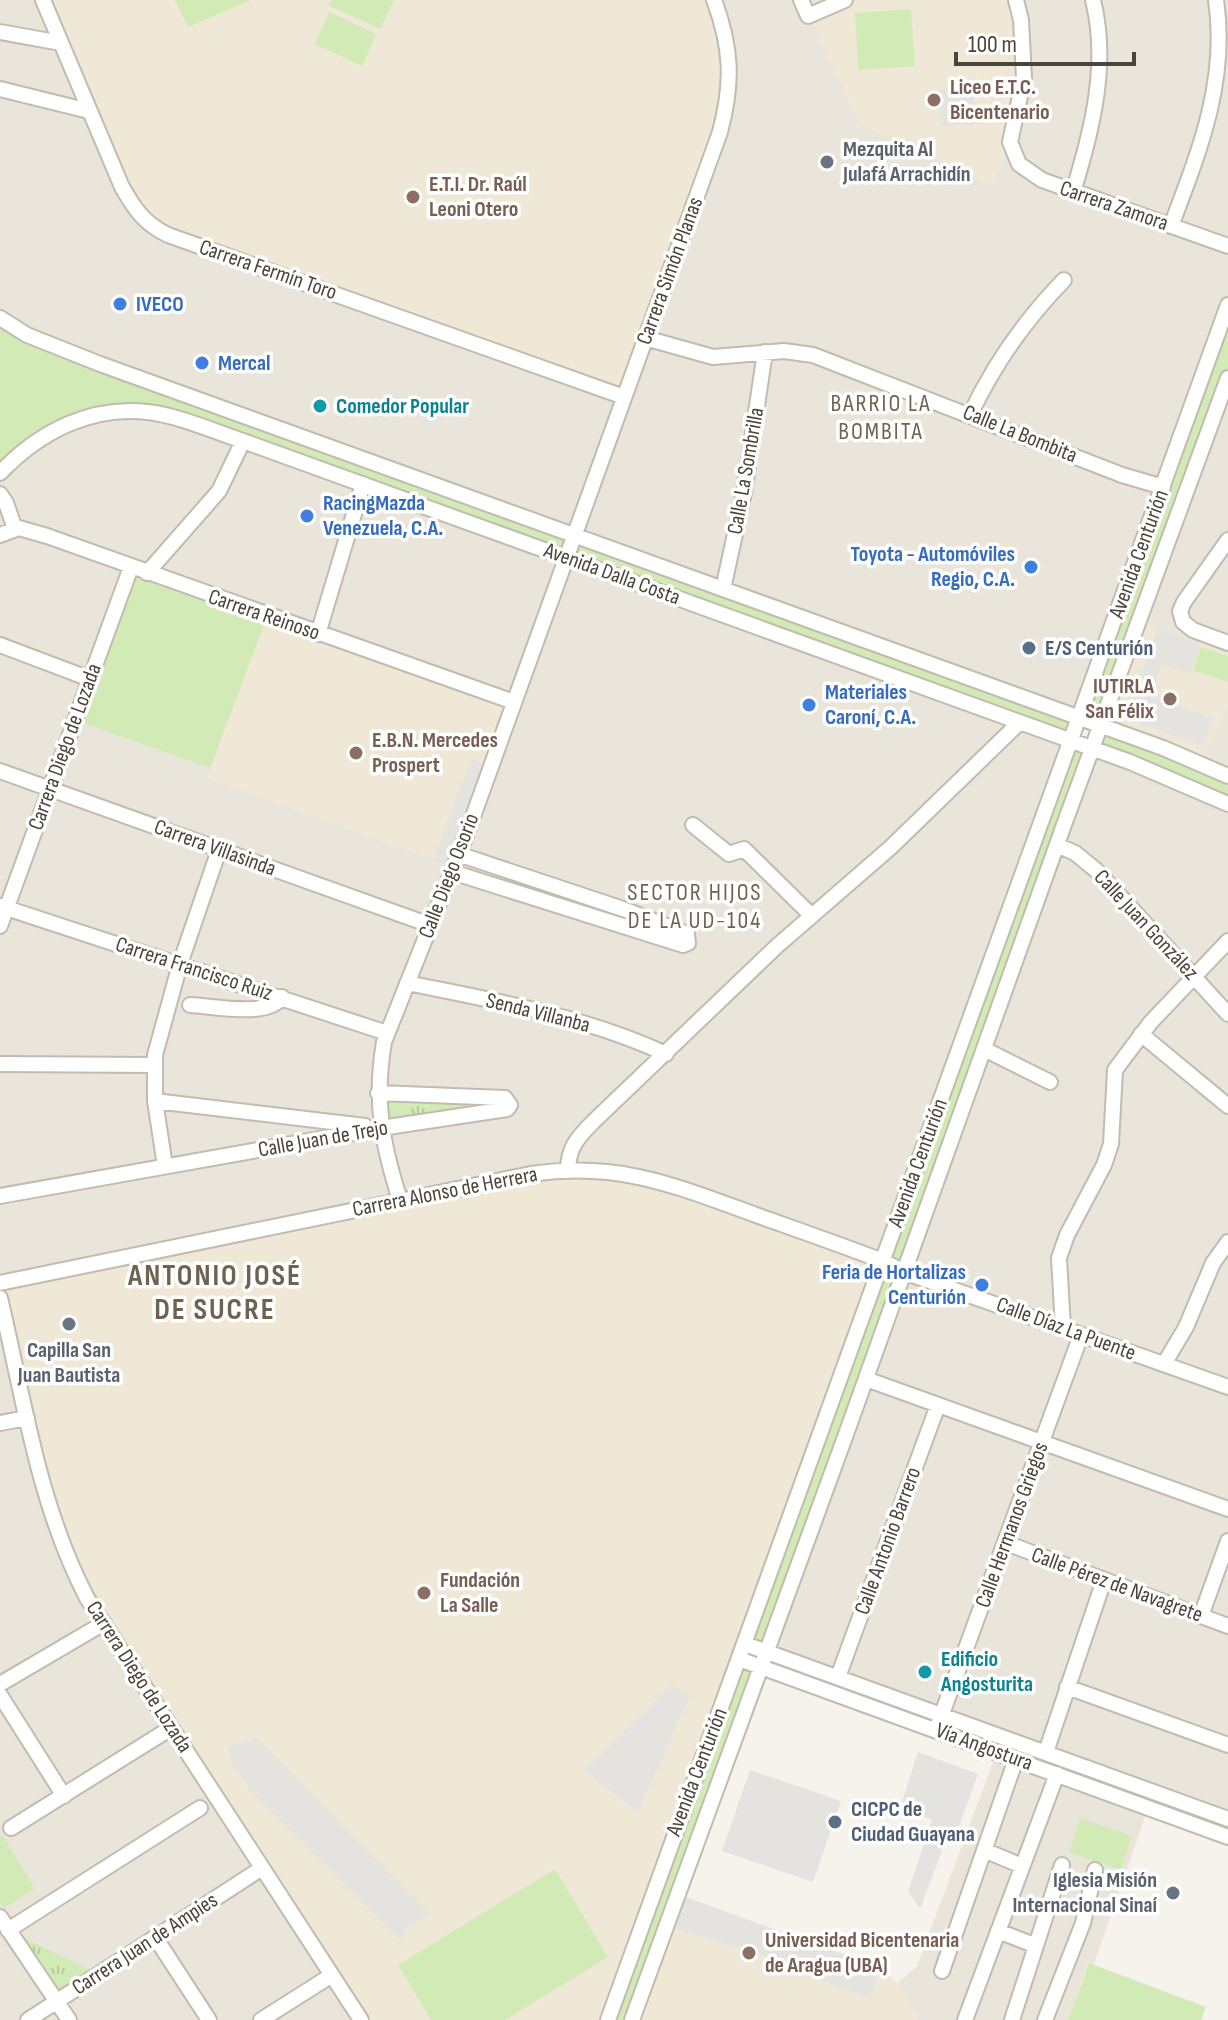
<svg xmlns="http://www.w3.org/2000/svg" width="1228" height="2020" viewBox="0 0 1228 2020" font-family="'Sofia Sans Condensed',sans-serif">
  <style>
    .residential { fill: #eae5da }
    .education { fill: #efe8d6 }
    .grass { fill: #d2eab5; fill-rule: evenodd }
    .park { fill: url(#park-tufts) }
    .parking { fill: #e5e3e0 }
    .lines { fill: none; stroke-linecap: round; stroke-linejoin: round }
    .minor-casing { stroke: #c2bbae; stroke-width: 18 }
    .minor { stroke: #fff; stroke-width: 14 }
    .education-dot { fill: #8d6e63; stroke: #fff; stroke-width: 3 }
    .worship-dot { fill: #6b7280; stroke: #fff; stroke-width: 3 }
    .shop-dot { fill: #3f7fe0; stroke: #fff; stroke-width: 3 }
    .culture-dot { fill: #0f9aa8; stroke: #fff; stroke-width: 3 }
    .service-dot { fill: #5c6f8a; stroke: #fff; stroke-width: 3 }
    .labels { text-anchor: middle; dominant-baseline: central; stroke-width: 7; stroke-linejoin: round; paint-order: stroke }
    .education-label { font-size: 22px; font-weight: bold; fill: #785e54; stroke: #fff; text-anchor: start }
    .worship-label { font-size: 22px; font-weight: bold; fill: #5b616d; stroke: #fff; text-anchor: start }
    .street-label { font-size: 22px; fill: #4b4439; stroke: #fff }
    .shop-label { font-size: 22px; font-weight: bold; fill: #366cbe; stroke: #fff; text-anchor: start }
    .culture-label { font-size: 22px; font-weight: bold; fill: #0d838f; stroke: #fff; text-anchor: start }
    .service-label { font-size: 22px; font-weight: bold; fill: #4e5e75; stroke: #fff; text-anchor: start }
    .neighbourhood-label { font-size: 24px; letter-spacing: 2px; fill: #6e6250; stroke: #fff }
    .district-label { font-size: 30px; font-weight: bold; letter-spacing: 2px; fill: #6e6250; stroke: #fff }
  </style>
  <defs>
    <pattern id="park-tufts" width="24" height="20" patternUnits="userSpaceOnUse" patternTransform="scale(2)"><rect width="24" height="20" fill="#d2eab5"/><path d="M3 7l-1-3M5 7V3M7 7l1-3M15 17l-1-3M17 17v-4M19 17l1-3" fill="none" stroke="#b6ca9c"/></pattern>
  </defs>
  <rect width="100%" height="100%" fill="#f6f3ec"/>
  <path class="residential" d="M0,0h1228v305l-149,413 -587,-211 -492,-189z
    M1228,378v398l-128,-50z
    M151,412l920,329 -463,1279h-608v-1547l65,-48z
    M1092,748l136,56v1015l-449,-169 -2,-7z
    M997,1752l151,56 -54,156 -6,-1 -20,57h-151l-3,-10 -16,-27 19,-17z"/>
  <path class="education" d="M43,0h671l16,85 -106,312 -482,-178z
    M845,0h171l7,43 -13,99 -16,43 -134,-61 -52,-108z
    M267,616l247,86 -61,165 -246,-89z
    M1140,622l88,31v54l-27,55 -99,-37z
    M613,1172l270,89 -275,759h-247l-290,-453 -71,-269v-15l482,-100z
    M677,1894l201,73 20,16 16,27 3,10h-285z"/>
  <path class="grass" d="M175,0h76l-63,27z
    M331,0h63l-14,29 -52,-24z
    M911,9l4,57 -57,4 -3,-57z
    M329,12l47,22 -14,32 -47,-22z
    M1228,305v73l-127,348 127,50v28l-135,-55 -326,902 461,168v18l-467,-170 -129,353h-24l131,-361 22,7 5,-14 -21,-8 325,-903 -907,-326 -81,4 -82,54v-155l27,17 1052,383zM1079,719l21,7 -8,22 -21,-7z
    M131,567l136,49 -57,152 -135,-48z
    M1201,647l27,9v26l-35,-12z
    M489,864l134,45 -5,17 -136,-44z
    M1080,1818l52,18 -11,34 -52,-18z
    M2,1834l33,55 -31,19 -4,-6v-66z
    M555,1869l53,88 -103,63h-74l-33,-55z
    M1089,1963l117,44 -5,13h-133z"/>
  <path class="park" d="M378,1097l131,5 -128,26z
    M8,1930l90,44 -41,27z"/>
  <path class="parking" d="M973,89l1,36 -33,1 -1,-36z
    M1157,629l44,15 -11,30 -29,-10 -10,32 62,22 -10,28 -73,-26 -3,-5z
    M471,759l20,7 -38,101 -20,-7z
    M672,1685l18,11 -52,117 -54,-43z
    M257,1738l173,176 -23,13 -5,14 -149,-147 -20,-29 -6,-18z
    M918,1752l60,22 -20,55 -7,-2 -31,82 -12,-18 24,-71 -32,-12z
    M750,1770l91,31 -28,81 -91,-31z
    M677,1894l201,73 -7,32 -56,-22 1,-6 -150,-45z"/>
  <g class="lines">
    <defs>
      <path id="minor" d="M43,0l79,187c13,23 23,37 46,48 153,53 304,109 456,162
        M801,0l7,16 37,-16
        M1016,0l5,20 3,58 -14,64 9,22 23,16 186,66
        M0,32l61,11
        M0,89l89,22
        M1073,192c19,-61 36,-128 20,-192
        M1171,226c28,-74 57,-145 45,-226
        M0,318l27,17 73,29 1063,384 65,28
        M645,338l68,19 71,-6 29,4 309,120 41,12
        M970,415c24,-51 55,-95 94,-135
        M0,473c39,-41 91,-68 148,-61 32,4 65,19 95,29l887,321 98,42
        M0,494l6,9 9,26
        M0,535l19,-7 28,8 467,166
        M1228,540l-44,62 -4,9 3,11 10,8 35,13
        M147,573l72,-82 24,-50
        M723,589l21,-96 21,-141
        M318,634l45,-150
        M0,645l90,34
        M0,771l430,154
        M693,825l36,29 15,-5 68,67
        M1057,845l18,8 22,18 131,143
        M452,872l231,73 5,-2 -1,-9 -64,-25 -165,-55
        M0,906l387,127
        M0,926l131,-359
        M407,983c88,18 177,33 259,71
        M190,1005c24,1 78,13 92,-8
        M1141,1034l87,72
        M984,1049l66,33
        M0,1064l154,1
        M155,1101l210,25
        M165,1166l-10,-65v-46l25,-91 39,-114
        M568,1170c0,-23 11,-34 26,-49l183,-175 113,-98 129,-125
        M0,1196l381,-68 126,-19 3,-4 -5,-7 -127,-5
        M400,1200c-18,-56 -26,-99 -16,-158l82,-206 254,-704c13,-49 12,-84 -6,-132
        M0,1283l531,-109c88,-13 145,12 225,41 42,15 85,30 127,46l21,11 324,115
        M0,1298c24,101 38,206 87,300l274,422
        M1063,1328l-4,-70 8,-23 37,-70 7,-21 4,-74 36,-48 77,-81
        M1164,1364l22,-37 27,-64 15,-21
        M866,1379l362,130
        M0,1423l27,-5
        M1006,1543l222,83
        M1201,1616l27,-75
        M745,1644l483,175
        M739,1659l489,178
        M838,1677l100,-272
        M0,1684l104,-61
        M1067,1687l161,58
        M0,1695l64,101
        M939,1722l142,-387
        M1046,1752l58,-172
        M11,1828l160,-100
        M984,1850l38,16
        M0,1917l69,103
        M8,1930l192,-122
        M998,1931l36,14
        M155,1937l54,83
        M942,1971l74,-212
        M28,2020l234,-152
        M261,2020l71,-45
        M608,2020l620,-1715
        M632,2020l213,-583 220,-615 163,-444
        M965,2020l92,-246
        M1012,2020l50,-155
        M1045,2020l38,-97 12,-53"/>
    </defs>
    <use href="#minor" class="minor-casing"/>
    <use href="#minor" class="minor"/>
  </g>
  <g class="education-dot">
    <circle cx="934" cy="100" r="8"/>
    <circle cx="413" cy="197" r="8"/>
    <circle cx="1170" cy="699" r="8"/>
    <circle cx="356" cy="753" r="8"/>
    <circle cx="424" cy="1593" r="8"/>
    <circle cx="749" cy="1953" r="8"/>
  </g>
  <g class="worship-dot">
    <circle cx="827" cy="162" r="8"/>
    <circle cx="69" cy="1324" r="8"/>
    <circle cx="1173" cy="1893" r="8"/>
  </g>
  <g class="shop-dot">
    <circle cx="120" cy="304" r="8"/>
    <circle cx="202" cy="363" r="8"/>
    <circle cx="307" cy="516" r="8"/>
    <circle cx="1031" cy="567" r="8"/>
    <circle cx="809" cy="705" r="8"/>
    <circle cx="982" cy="1285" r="8"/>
  </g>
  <g class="culture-dot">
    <circle cx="320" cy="406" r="8"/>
    <circle cx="925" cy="1672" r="8"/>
  </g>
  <g class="service-dot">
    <circle cx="1029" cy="648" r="8"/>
    <circle cx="835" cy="1822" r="8"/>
  </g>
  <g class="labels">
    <g class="education-label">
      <text x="950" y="87">Liceo E.T.C.<tspan x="950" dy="25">Bicentenario</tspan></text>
      <text x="429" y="184">E.T.I. Dr. Raúl<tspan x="429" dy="25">Leoni Otero</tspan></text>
      <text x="1154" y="686" text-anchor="end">IUTIRLA<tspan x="1154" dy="25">San Félix</tspan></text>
      <text x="372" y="740">E.B.N. Mercedes<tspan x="372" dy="25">Prospert</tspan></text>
      <text x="440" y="1580">Fundación<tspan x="440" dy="25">La Salle</tspan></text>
      <text x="765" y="1940">Universidad Bicentenaria<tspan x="765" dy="25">de Aragua (UBA)</tspan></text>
    </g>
    <g class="worship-label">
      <text x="843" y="149">Mezquita Al<tspan x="843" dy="25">Julafá Arrachidín</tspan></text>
      <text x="69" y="1350" text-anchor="middle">Capilla San<tspan x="69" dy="25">Juan Bautista</tspan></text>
      <text x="1157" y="1880" text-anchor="end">Iglesia Misión<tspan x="1157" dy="25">Internacional Sinaí</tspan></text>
    </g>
    <g class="street-label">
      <text transform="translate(1114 206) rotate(19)">Carrera Zamora</text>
      <text transform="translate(268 270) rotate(19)">Carrera Fermín Toro</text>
      <text transform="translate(670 271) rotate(-70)">Carrera Simón Planas</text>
      <text transform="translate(1020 434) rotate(22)">Calle La Bombita</text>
      <text transform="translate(746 471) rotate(-80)">Calle La Sombrilla</text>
      <text transform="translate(1139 554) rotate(-70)">Avenida Centurión</text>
      <text transform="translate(612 574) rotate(20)">Avenida Dalla Costa</text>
      <text transform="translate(264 615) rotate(19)">Carrera Reinoso</text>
      <text transform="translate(65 747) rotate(-70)">Carrera Diego de Lozada</text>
      <text transform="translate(215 848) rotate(20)">Carrera Villasinda</text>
      <text transform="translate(449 876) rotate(-69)">Calle Diego Osorio</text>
      <text transform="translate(1146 925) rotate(47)">Calle Juan González</text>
      <text transform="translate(194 969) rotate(18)">Carrera Francisco Ruiz</text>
      <text transform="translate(538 1013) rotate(14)">Senda Villanba</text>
      <text transform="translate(323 1139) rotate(-10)">Calle Juan de Trejo</text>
      <text transform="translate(918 1163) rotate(-70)">Avenida Centurión</text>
      <text transform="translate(445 1192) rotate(-11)">Carrera Alonso de Herrera</text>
      <text transform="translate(1066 1329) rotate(20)">Calle Díaz La Puente</text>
      <text transform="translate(1012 1525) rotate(-70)">Calle Hermanos Griegos</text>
      <text transform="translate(888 1541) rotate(-70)">Calle Antonio Barrero</text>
      <text transform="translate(1117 1585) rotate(20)">Calle Pérez de Navagrete</text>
      <text transform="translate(139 1677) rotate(57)">Carrera Diego de Lozada</text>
      <text transform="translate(984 1747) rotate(20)">Vía Angostura</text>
      <text transform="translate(697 1772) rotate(-69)">Avenida Centurión</text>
      <text transform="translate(145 1944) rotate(-33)">Carrera Juan de Ampies</text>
    </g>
    <g class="shop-label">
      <text x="136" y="304">IVECO</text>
      <text x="218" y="363">Mercal</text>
      <text x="323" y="503">RacingMazda<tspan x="323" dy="25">Venezuela, C.A.</tspan></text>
      <text x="1015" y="554" text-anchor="end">Toyota - Automóviles<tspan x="1015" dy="25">Regio, C.A.</tspan></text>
      <text x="825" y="692">Materiales<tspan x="825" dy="25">Caroní, C.A.</tspan></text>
      <text x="966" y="1272" text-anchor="end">Feria de Hortalizas<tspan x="966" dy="25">Centurión</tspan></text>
    </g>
    <g class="culture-label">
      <text x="336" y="406">Comedor Popular</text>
      <text x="941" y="1659">Edificio<tspan x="941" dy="25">Angosturita</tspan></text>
    </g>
    <g class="service-label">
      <text x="1045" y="648">E/S Centurión</text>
      <text x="851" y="1809">CICPC de<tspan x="851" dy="25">Ciudad Guayana</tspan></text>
    </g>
    <g class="neighbourhood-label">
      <text x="881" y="403">BARRIO LA<tspan x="881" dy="28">BOMBITA</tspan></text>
      <text x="695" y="892">SECTOR HIJOS<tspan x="695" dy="28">DE LA UD-104</tspan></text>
    </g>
    <g class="district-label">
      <text x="215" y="1276">ANTONIO JOSÉ<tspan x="215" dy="34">DE SUCRE</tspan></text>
    </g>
  </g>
  <path d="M956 52v12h178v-12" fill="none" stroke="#4b4439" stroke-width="4"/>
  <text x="968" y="52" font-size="24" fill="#4b4439" stroke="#ffffff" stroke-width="6" paint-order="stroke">100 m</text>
</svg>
